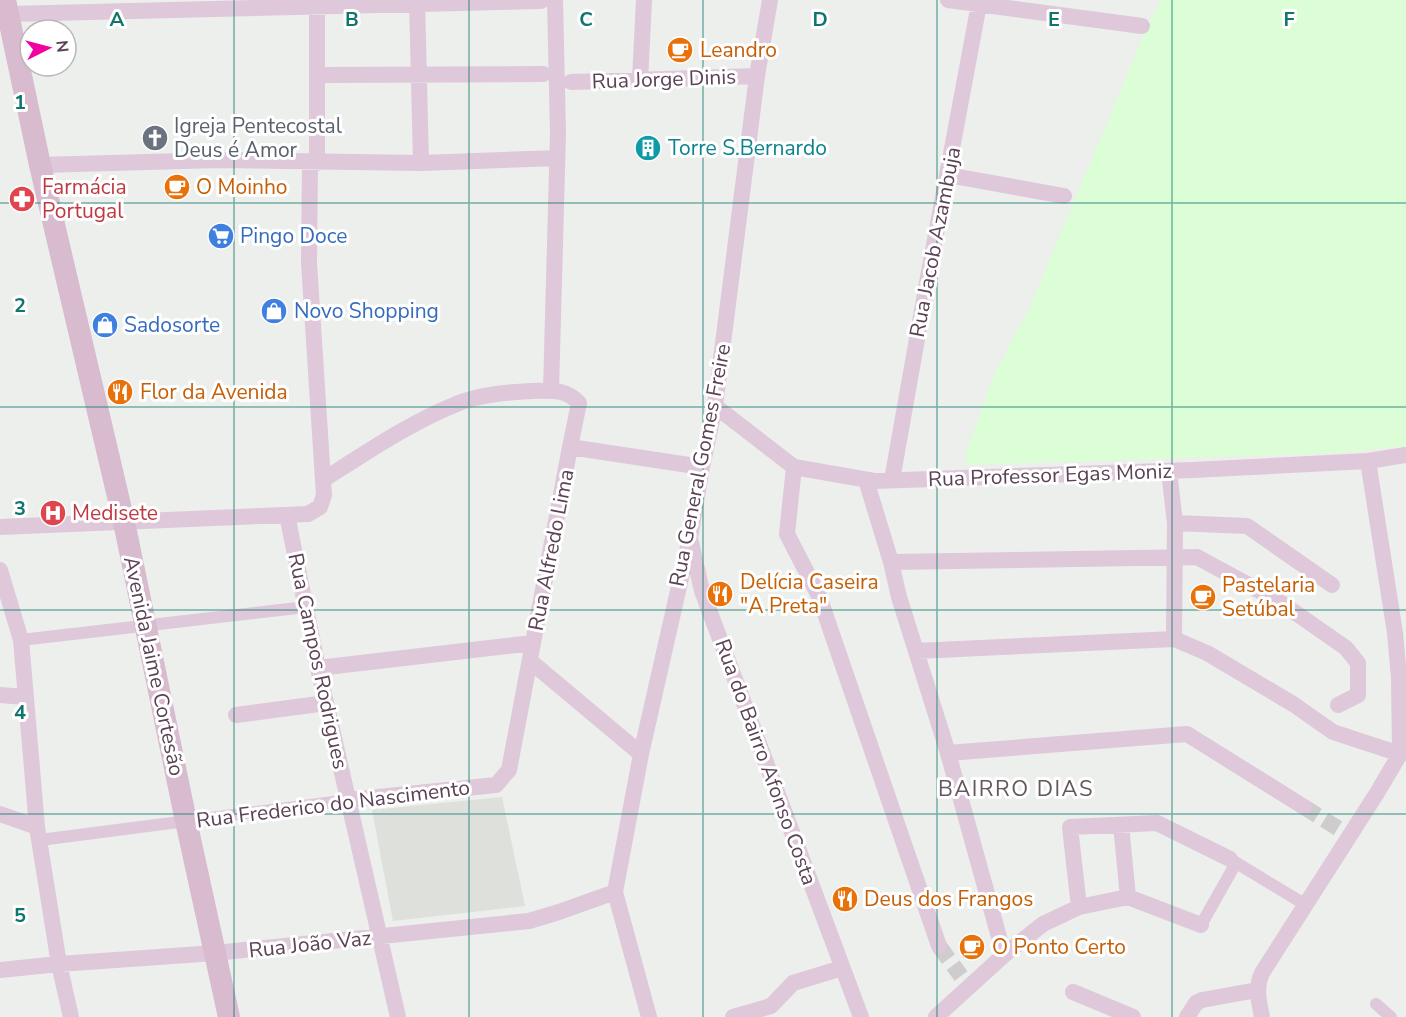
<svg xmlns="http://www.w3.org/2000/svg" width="1406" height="1017" viewBox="0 0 1406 1017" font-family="'Nunito Sans',sans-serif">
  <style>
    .education { fill: #dee0dc }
    .medical { fill: #dcfed6 }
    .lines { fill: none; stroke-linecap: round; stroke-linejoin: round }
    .minor-tunnel { stroke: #cfcccd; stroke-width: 16; stroke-dasharray: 16 8; stroke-linecap: butt }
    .pedestrian { stroke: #dec8d9; stroke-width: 12 }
    .minor { stroke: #dec8d9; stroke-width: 16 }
    .secondary { stroke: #d8bbcf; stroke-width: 22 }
    .grid { fill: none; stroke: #0f766e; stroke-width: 1.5; stroke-opacity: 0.55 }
    .labels { text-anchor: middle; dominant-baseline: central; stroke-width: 6; stroke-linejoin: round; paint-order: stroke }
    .food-label { font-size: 21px; fill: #c56008; stroke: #fff; text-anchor: start }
    .street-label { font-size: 21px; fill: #5b4255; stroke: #fff }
    .worship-label { font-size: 21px; fill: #5b616d; stroke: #fff; text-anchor: start }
    .culture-label { font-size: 21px; fill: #0d838f; stroke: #fff; text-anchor: start }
    .health-label { font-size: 21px; fill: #be3a42; stroke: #fff; text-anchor: start }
    .shop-label { font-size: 21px; fill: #366cbe; stroke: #fff; text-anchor: start }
    .neighbourhood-label { font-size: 22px; letter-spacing: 1.5px; fill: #62585e; stroke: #fff }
    .grid-label { font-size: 20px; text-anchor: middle; font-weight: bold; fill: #0f766e; stroke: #fff; stroke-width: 6; stroke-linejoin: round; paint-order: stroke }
  </style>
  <rect width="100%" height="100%" fill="#ecefeb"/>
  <path class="education" d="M502,797l23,109 -132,15 -21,-111z"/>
  <path class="medical" d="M1161,0h245v446l-68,7 -372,12v-12l28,-78 36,-68 120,-287z"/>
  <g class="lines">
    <path class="minor-tunnel" d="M1304,807l35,22
      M939,946l22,30"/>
    <path class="pedestrian" d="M21,640l285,-33
      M40,840l309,-40
      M1230,859l76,46
      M1201,925l35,-62
      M1376,1004l15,13"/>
    <path class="minor" d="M317,0v163
      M417,0l4,163
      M948,0l194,26
      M8,14l533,-13
      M317,75l226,-1
      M640,80l4,-80
      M571,82l186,-6
      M40,165l179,-5 202,3 136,-5
      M948,175l116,21
      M551,391l7,-258 -3,-133
      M715,406l79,61 80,14 319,-11 175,-9 38,-6
      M1368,461l27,172 4,44 1,77
      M794,467l-7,67 32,62 120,350
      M1169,471l6,52 -1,116 33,14 86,51 40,28 67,22 6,-1
      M323,480c44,-28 88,-58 136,-77 22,-9 50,-11 73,-12 19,0 33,-3 47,12l-9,44
      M866,480l25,82 8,35 49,156 56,202
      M892,480l36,-203 51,-273
      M287,515l31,153 80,349
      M1175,523l72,3 85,59
      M0,527l308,-13 12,-7 4,-12 -1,-15 -14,-217 1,-101
      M691,542l11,49 159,426
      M891,562l306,-5 83,45 66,46 12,15v32l-20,10
      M0,570l21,70 16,187 22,137 12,53
      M916,651l258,-12
      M530,661l111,93
      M318,668l215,-25
      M0,695l25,2
      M236,715l90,-12
      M948,753l239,-19 117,73
      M349,800l147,-15 13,-15 61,-323 132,20
      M0,814l37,13
      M1121,825l7,72
      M1079,907l-9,-80 87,-4 73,36
      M0,970l59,-6 156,-11 314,-32 30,-9 56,-20
      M1073,992l60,25
      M649,1017l-34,-125 26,-138 49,-216 12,-71 13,-61 42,-330 13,-76
      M733,1017l38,-11 22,-23 49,-15
      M936,1017l68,-62 39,-31 36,-17 49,-10 73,28
      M1187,1017l9,-14 6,-3 55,-10
      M1262,1017c-3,-15 -7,-29 0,-44l115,-180 23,-39"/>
    <path class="secondary" d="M5,0l35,165 84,357 62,299 43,196"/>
  </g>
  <path class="grid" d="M234,0v1017M469,0v1017M703,0v1017M937,0v1017M1172,0v1017M0,203h1406M0,407h1406M0,610h1406M0,814h1406"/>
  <defs>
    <symbol id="cafe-disc" viewBox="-11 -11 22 22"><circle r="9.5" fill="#e8710a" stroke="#fff"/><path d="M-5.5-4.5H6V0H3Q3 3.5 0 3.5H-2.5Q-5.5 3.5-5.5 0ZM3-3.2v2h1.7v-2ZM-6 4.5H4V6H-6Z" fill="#fff"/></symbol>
    <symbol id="church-disc" viewBox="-11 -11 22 22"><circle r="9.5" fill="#6b7280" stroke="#fff"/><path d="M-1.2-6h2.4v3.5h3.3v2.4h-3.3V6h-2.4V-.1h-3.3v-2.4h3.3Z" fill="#fff"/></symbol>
    <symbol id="building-disc" viewBox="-11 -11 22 22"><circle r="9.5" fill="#0f9aa8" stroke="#fff"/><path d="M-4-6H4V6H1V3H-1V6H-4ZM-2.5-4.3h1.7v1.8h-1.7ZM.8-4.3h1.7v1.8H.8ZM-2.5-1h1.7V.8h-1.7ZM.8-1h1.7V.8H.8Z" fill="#fff"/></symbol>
    <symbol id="pharmacy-disc" viewBox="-11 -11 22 22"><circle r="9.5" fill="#e0444e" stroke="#fff"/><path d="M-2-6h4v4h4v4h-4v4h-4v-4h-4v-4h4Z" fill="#fff"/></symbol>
    <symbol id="supermarket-disc" viewBox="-11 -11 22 22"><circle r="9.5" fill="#3f7fe0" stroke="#fff"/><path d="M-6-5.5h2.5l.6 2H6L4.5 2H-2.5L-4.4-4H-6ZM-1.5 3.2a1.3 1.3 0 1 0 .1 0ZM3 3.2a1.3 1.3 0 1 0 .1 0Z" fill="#fff"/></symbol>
    <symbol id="shop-disc" viewBox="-11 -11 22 22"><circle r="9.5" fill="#3f7fe0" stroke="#fff"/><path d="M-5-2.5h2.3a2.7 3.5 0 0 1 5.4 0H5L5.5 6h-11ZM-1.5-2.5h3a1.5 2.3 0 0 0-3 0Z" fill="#fff"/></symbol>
    <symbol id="restaurant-disc" viewBox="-11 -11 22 22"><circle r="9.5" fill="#e8710a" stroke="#fff"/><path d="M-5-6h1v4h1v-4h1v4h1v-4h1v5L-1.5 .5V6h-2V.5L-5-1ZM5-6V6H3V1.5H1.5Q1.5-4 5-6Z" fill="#fff"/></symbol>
    <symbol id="hospital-disc" viewBox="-11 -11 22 22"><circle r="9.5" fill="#e0444e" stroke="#fff"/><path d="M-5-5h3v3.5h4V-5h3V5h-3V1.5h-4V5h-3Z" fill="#fff"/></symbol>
  </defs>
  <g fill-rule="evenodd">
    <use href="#cafe-disc" x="665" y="35" width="30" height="30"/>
    <use href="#church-disc" x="140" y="123" width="30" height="30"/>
    <use href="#building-disc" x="633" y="133" width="30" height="30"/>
    <use href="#cafe-disc" x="162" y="172" width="30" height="30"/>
    <use href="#pharmacy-disc" x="7" y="184" width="30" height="30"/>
    <use href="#supermarket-disc" x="206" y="221" width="30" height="30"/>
    <use href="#shop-disc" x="259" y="296" width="30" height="30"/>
    <use href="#shop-disc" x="90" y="310" width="30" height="30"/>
    <use href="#restaurant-disc" x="105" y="377" width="30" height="30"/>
    <use href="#hospital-disc" x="38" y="498" width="30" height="30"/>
    <use href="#restaurant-disc" x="705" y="579" width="30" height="30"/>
    <use href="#cafe-disc" x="1188" y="582" width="30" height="30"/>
    <use href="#restaurant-disc" x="830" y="884" width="30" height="30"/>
    <use href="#cafe-disc" x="957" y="932" width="30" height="30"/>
  </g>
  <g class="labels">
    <g class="food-label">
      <text x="700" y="50">Leandro</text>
      <text x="196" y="187">O Moinho</text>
      <text x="140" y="392">Flor da Avenida</text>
      <text x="740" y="582">Delícia Caseira<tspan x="740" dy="24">"A Preta"</tspan></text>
      <text x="1222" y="585">Pastelaria<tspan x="1222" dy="24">Setúbal</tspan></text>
      <text x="864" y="899">Deus dos Frangos</text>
      <text x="992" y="947">O Ponto Certo</text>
    </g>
    <g class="street-label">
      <text transform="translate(664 79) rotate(-2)">Rua Jorge Dinis</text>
      <text transform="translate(935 242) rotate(-79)">Rua Jacob Azambuja</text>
      <text transform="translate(700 465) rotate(-79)">Rua General Gomes Freire</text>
      <text transform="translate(1050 475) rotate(-2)">Rua Professor Egas Moniz</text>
      <text transform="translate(551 550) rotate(-79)">Rua Alfredo Lima</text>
      <text transform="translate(318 661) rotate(78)">Rua Campos Rodrigues</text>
      <text transform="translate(154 666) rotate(78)">Avenida Jaime Cortesão</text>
      <text transform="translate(766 762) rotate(70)">Rua do Bairro Afonso Costa</text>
      <text transform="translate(333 804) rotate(-7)">Rua Frederico do Nascimento</text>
      <text transform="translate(310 944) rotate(-6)">Rua João Vaz</text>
    </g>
    <g class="worship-label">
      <text x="174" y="126">Igreja Pentecostal<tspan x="174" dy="24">Deus é Amor</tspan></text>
    </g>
    <g class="culture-label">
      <text x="668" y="148">Torre S.Bernardo</text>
    </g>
    <g class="health-label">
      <text x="42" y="187">Farmácia<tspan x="42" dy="24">Portugal</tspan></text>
      <text x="72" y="513">Medisete</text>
    </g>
    <g class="shop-label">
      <text x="240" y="236">Pingo Doce</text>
      <text x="294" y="311">Novo Shopping</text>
      <text x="124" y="325">Sadosorte</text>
    </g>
    <g class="neighbourhood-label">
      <text x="1016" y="789">BAIRRO DIAS</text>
    </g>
  </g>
  <g class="grid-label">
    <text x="117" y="26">A</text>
    <text x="352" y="26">B</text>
    <text x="586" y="26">C</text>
    <text x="820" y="26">D</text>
    <text x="1054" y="26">E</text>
    <text x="1289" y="26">F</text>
    <text x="20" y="109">1</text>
    <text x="20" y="312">2</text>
    <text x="20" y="515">3</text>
    <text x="20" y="719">4</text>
    <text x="20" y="922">5</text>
  </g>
  <g transform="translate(48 48) rotate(84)"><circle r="28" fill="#ffffff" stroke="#bdb3bb" stroke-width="1.5"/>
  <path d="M0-4.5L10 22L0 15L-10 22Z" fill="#f103a0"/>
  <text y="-9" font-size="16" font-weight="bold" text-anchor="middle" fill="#5b4255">N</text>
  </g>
</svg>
